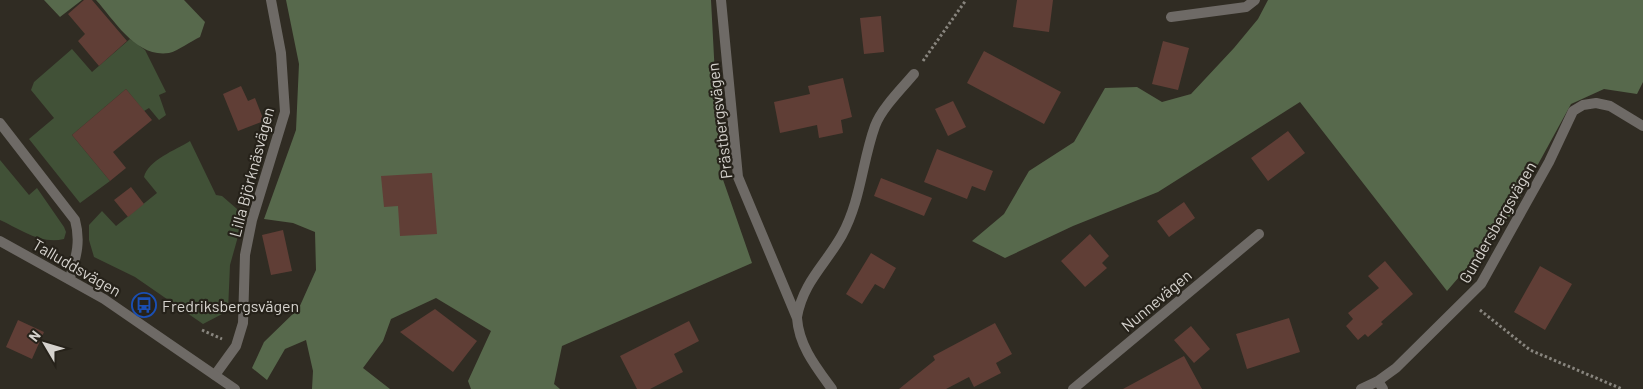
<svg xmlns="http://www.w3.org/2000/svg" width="1643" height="389" viewBox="0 0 1643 389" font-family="Barlow,sans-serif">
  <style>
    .green { fill: #415137 }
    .forest { fill: #57694c }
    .building { fill: #603e36 }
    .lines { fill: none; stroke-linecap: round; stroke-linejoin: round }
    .path { stroke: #88857e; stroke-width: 3; stroke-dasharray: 2.5 2.5; stroke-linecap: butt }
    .minor { stroke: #6e6a66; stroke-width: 10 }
    .tertiary { stroke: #6e6a66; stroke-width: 10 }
    .labels { text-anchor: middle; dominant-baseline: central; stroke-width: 4.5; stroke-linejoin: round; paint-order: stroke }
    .street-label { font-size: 16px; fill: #d5d2cd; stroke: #26221a }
    .poi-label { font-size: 16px; fill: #d5d2cd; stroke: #26221a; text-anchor: start }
  </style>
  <rect width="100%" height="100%" fill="#302c23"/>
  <path class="green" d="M130,39l15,11 21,42 -7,3 7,20 -7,5 -10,-12 -5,3 -18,-22 -54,46 38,46 -30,22 -51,-64 25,-21 -23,-28 3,-8 38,-33 20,23z
    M190,141l26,54 6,1 22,19 -14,50 -2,46 -25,13 -68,-47 -41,-20 -5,-17v-15l13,-14 14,15 41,-33 -13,-16c4,-17 32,-27 46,-36z
    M0,160l29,35 8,-7 27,39 2,5 -2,7c-23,6 -44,-10 -64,-19z"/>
  <path class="forest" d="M44,0h38l-22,17z
    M96,0h88l21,22 -5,15c-9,4 -22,14 -31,16 -33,5 -54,-32 -73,-53z
    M286,0h425l9,171 32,92 -190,83 -8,38 6,5h-89l-3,-8 23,-50 -55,-33 -45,21 -8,22 -20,27 27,21h-78l1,-18 -7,-31 -21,9 -18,31 -15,-12 12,-26 35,-34 17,-38 -1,-38 -22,-9 -29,-4 32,-89 3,-66z
    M1268,0h375v82l-6,12 -33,-5 -33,15 -64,117 -60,70 -147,-189 -142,90 -85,34 -68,32 -33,-17 32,-27 25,-43 45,-29 31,-54 32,-1 25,15 29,-8 43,-46 24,-29z"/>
  <path class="building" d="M84,0h8l35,41 -28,25 -21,-25 7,-7 -17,-20z
    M1017,0h36l-4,32 -36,-5z
    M881,16l3,36 -20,2 -4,-36z
    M1163,41l26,7 -11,42 -26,-6z
    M984,51l77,41 -17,32 -77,-41z
    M843,78l9,39 -11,3 2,13 -24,5 -2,-13 -37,8 -6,-31 36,-8 -2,-8z
    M241,86l7,15 7,-3 9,23 -26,10 -15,-37z
    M126,89l26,31 -39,32 13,16 -16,13 -38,-46z
    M953,101l13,26 -18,9 -13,-27z
    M1288,131l17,22 -37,28 -17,-23z
    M937,149l56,22 -8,20 -13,-5 -5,13 -43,-17z
    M432,173l5,61 -37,2 -2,-30 -14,1 -3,-31z
    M881,178l51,20 -8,18 -50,-20z
    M131,187l13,17 -16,13 -14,-17z
    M1184,202l11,16 -26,19 -12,-16z
    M283,230l9,41 -21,4 -9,-40z
    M1090,234l19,22 -7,7 5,5 -22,19 -24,-26z
    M871,253l25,15 -12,21 -9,-5 -13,20 -16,-10z
    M1385,261l28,33 -32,28 2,2 -15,13 -3,-3 -7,6 -12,-14 7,-7 -5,-6 31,-25 -11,-12z
    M1540,266l32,18 -27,46 -31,-18z
    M435,309l42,32 -24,31 -53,-40z
    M1289,318l11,34 -53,17 -11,-35z
    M18,320l26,12 -12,27 -26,-12z
    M689,321l10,20 -25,13 9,18 -33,17h-13l-17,-33z
    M995,323l17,31 -16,9 5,10 -27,14 -5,-10 -23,12h-47l36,-29 -2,-4z
    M1191,326l19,23 -16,14 -20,-23z
    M1184,356l18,33h-79z"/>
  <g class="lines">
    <path class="path" d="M923,61l43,-61
      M1480,310l50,40 92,39
      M202,330l20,9"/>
    <path class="minor" d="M721,0l17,177 59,141c2,28 19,49 35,71
      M1171,17l75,-10 9,-7
      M0,123l75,97c6,22 1,37 -5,58
      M797,317c6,-35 29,-53 45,-82 19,-35 20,-73 33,-109 6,-17 27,-38 39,-52
      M215,375l21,-29 7,-23 2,-68 7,-35 33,-108 -4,-59 -10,-53
      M1073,389l186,-155
      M1361,389l17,-8
      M1383,389l-5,-8 18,-13 85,-84 68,-122 24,-51 10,-6 13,-2 14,3 33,20"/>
    <path class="tertiary" d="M0,241l104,58 131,90"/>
  </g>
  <defs>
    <symbol id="bus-ring" viewBox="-11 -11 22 22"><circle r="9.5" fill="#26221a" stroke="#1a4fb4" stroke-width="1.5"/><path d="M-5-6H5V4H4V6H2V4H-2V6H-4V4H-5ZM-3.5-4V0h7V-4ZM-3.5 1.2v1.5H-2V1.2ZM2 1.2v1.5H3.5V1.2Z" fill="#1a4fb4"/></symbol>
  </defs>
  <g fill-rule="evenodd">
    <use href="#bus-ring" x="130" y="291" width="28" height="28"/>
  </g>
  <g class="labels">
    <g class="street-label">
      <text transform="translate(719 121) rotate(-97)">Prästbergsvägen</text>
      <text transform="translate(251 172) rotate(-75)">Lilla Björknäsvägen</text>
      <text transform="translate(1497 222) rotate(-60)">Gundersbergsvägen</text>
      <text transform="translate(77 267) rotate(30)">Talluddsvägen</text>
      <text transform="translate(1156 300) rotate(-40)">Nunnevägen</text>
    </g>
    <g class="poi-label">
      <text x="162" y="305">Fredriksbergsvägen</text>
    </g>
  </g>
  <g transform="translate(45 344) rotate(308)" stroke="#26221a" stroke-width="4" paint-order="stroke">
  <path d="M0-4L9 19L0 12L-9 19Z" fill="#d5d2cd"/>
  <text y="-8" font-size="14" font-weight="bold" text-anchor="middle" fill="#d5d2cd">N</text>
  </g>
</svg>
